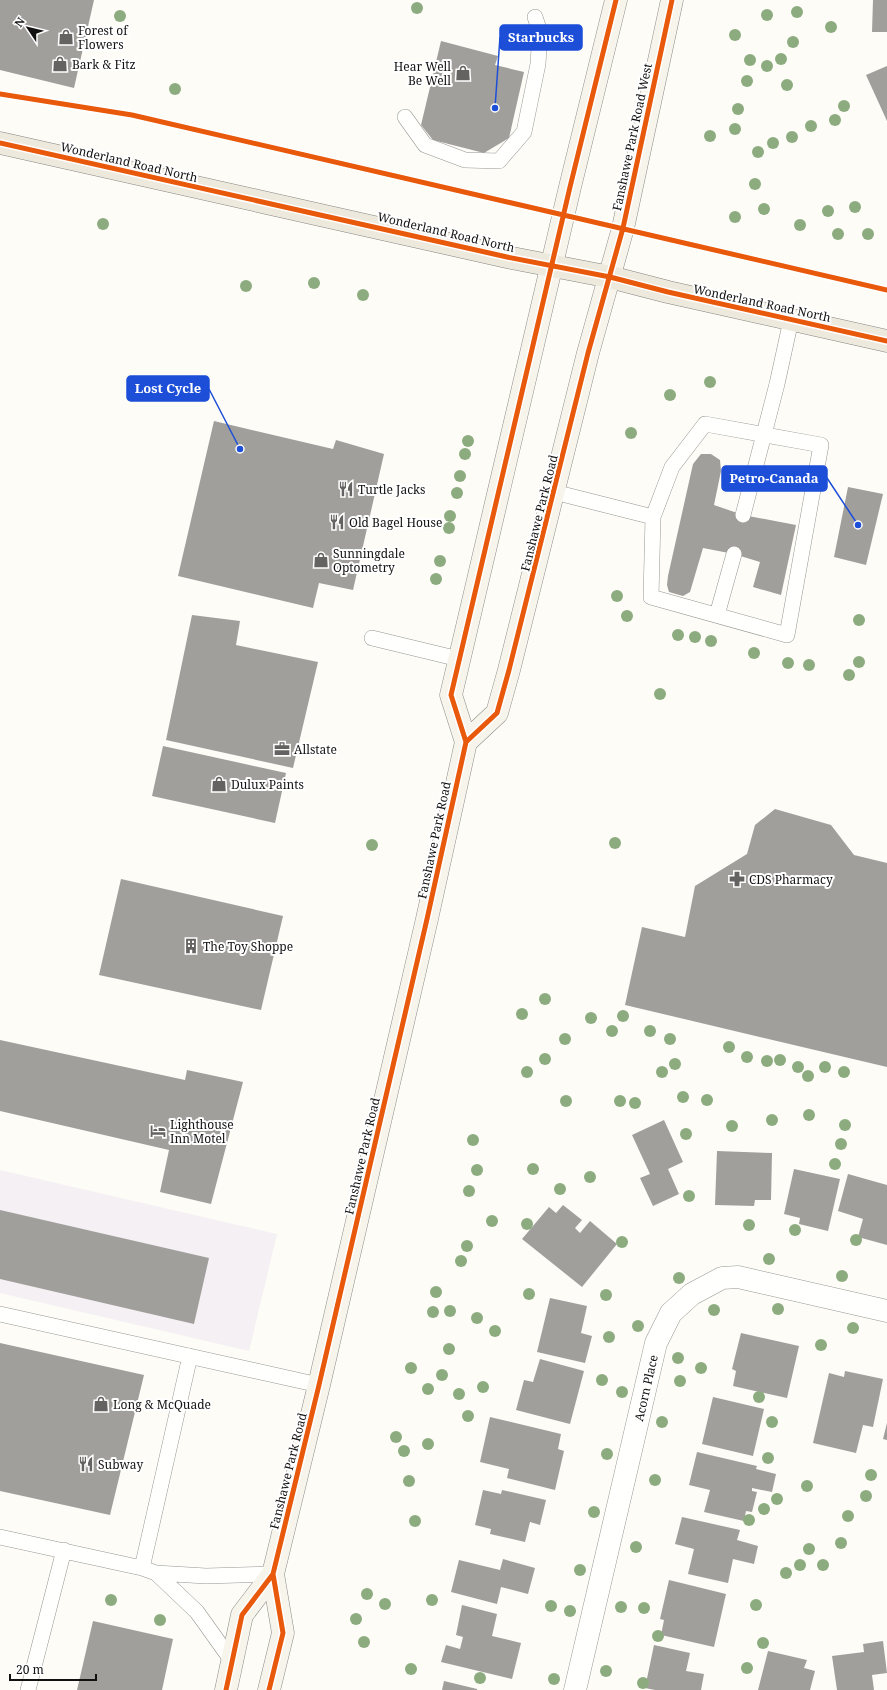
<svg xmlns="http://www.w3.org/2000/svg" width="887" height="1690" viewBox="0 0 887 1690" font-family="'Noto Serif',serif">
  <style>
    .industrial { fill: #f5f0f3 }
    .building { fill: #a19f9c }
    .lines { fill: none; stroke-linecap: round; stroke-linejoin: round }
    .lane-casing { stroke: #979795; stroke-width: 16 }
    .street-casing { stroke: #979795; stroke-width: 23 }
    .secondary-casing { stroke: #8e8d8b; stroke-width: 23 }
    .primary-casing { stroke: #858482; stroke-width: 23 }
    .lane { stroke: #fffffe; stroke-width: 15 }
    .street { stroke: #fffffe; stroke-width: 22 }
    .secondary { stroke: #f6f4eb; stroke-width: 22 }
    .primary { stroke: #ede9dc; stroke-width: 22 }
    .cycleway-casing { stroke: #fff; stroke-width: 8 }
    .cycleway { stroke: #e8590c; stroke-width: 5 }
    .tree { fill: #8cac80 }
    .labels { text-anchor: middle; dominant-baseline: central; stroke-width: 4; stroke-linejoin: round; paint-order: stroke }
    .poi-label { font-size: 12px; fill: #111; stroke: #fff; text-anchor: start }
    .street-label { font-size: 12px; fill: #111; stroke: #fff }
    .leader { fill: none; stroke: #1d4ed8; stroke-width: 1.5 }
    .callout-dot { fill: #1d4ed8; stroke: #fff; stroke-width: 1.5 }
    .callout { fill: #1d4ed8; stroke: #1d4ed8; stroke-width: 1.5 }
    .callout-label { font-size: 13px; text-anchor: middle; font-weight: bold; fill: #fff }
  </style>
  <rect width="100%" height="100%" fill="#fdfcf7"/>
  <path class="industrial" d="M0,1170l277,64 -28,117 -249,-58z"/>
  <path class="building" d="M0,0h94l-20,88 -74,-18z
    M873,0h14v32h-15z
    M441,41l57,15 -3,9 29,7 -15,66 -25,15 -51,-13 -12,-15z
    M887,66v55l-21,-46z
    M214,421l119,28 3,-9 48,14 -31,136 -34,-7 -6,25 -135,-32z
    M701,454h10l9,6 1,11 -7,34 29,10 53,10 -15,70 -28,-8 7,-25 -26,-8 -31,-6 -13,44 -7,4 -14,-4 -2,-7 1,-9 25,-112z
    M848,487l35,7 -17,71 -32,-8z
    M192,615l48,6 -4,24 82,17 -25,106 -127,-28z
    M163,746l123,27 -11,50 -123,-27z
    M775,809l56,16 23,30 33,8v204l-262,-62 17,-78 43,10 10,-51 52,-32 8,-29z
    M121,879l162,37 -22,94 -162,-35z
    M0,1040l185,40 2,-10 56,12 -32,122 -51,-12 9,-42 -169,-39z
    M664,1120l19,42 -15,7 11,25 -26,12 -13,-28 10,-4 -18,-39z
    M717,1151l55,2 -1,47h-16l-1,6 -39,-1z
    M794,1169l46,10 -12,52 -29,-7 1,-6 -16,-4z
    M848,1174l39,11v60l-29,-8 5,-18 -25,-8z
    M563,1205l19,15 -7,8 5,5 10,-12 27,23 -35,43 -60,-48 27,-32 7,6z
    M0,1210l209,48 -15,66 -194,-45z
    M550,1298l37,8 -6,27 11,3 -7,27 -48,-11z
    M741,1333l58,13 -12,52 -54,-12 3,-15 -4,-2z
    M0,1343l144,32 -34,140 -110,-24z
    M540,1359l44,12 -14,53 -54,-14 8,-30 9,2z
    M845,1371l38,8 -10,48 -10,-2 -7,28 -43,-10 16,-70 15,4z
    M713,1397l51,12 -11,47 -51,-12z
    M490,1417l71,17 -3,15 6,2 -9,39 -48,-12 2,-9 -29,-7z
    M887,1423v17l-4,-1z
    M697,1452l60,14 -1,3 20,5 -4,18 -20,-4v3l5,1 -5,20 -6,-1 -2,10 -40,-9 6,-22 -21,-5z
    M483,1490l18,4 1,-4 44,10 -6,25 -10,-3 -5,20 -35,-8 1,-5 -16,-4z
    M682,1517l58,13 -3,10 21,6 -4,18 -21,-5 -5,24 -40,-9 6,-25 -19,-5z
    M503,1559l32,9 -7,26 -27,-7 -4,17 -46,-12 8,-32 41,10z
    M669,1580l57,14 -12,53 -53,-12 3,-15 -4,-1z
    M462,1605l35,9 -5,22 29,7 -9,36 -71,-17 5,-17 14,4 3,-12 -7,-2z
    M93,1621l80,18 -11,51h-85z
    M883,1641l4,32 -15,2 2,15h-37l-5,-34 32,-4 -1,-8z
    M654,1645l36,8 -4,18 18,3 -3,16h-46l-10,-2z
    M768,1651l39,9 -3,8 11,3 -5,19h-52z
    M444,1681l33,8v1h-35z"/>
  <g class="lines">
    <defs>
      <path id="lane" d="M405,117l20,28 40,15 34,1 25,-29 14,-68 2,-32 -5,-15
        M554,492l99,25 -2,80 136,38 34,-190 -116,-21 -33,43 -19,50
        M743,515l34,-131 14,-64
        M717,615l17,-61
        M372,638l87,21
        M0,1314l319,71
        M0,1537l142,31 14,5 50,3 67,-2
        M142,1568l48,-212
        M156,1573l41,39 35,49
        M28,1690l36,-140"/>
      <path id="street" d="M575,1690l81,-347 15,-30 21,-19 30,-16 16,-1 149,34"/>
      <path id="secondary" d="M466,742l31,-29 12,-43 79,-317 35,-125 49,-228
        M226,1690l16,-75 31,-41
        M269,1690l14,-57 -10,-59 46,-189 108,-466 39,-177 -15,-47 119,-508 46,-187"/>
      <path id="primary" d="M0,143l507,114 103,20 58,15 219,49"/>
    </defs>
    <use href="#lane" class="lane-casing"/>
    <use href="#street" class="street-casing"/>
    <use href="#secondary" class="secondary-casing"/>
    <use href="#primary" class="primary-casing"/>
    <use href="#lane" class="lane"/>
    <use href="#street" class="street"/>
    <use href="#secondary" class="secondary"/>
    <use href="#primary" class="primary"/>
    <defs>
      <path id="cycleway" d="M0,94l132,21 755,175
        M0,143l507,114 103,20 58,15 219,49
        M466,742l31,-29 12,-43 79,-317 35,-125 49,-228
        M226,1690l16,-75 31,-41
        M269,1690l14,-57 -10,-59 46,-189 108,-466 39,-177 -15,-47 119,-508 46,-187"/>
    </defs>
    <use href="#cycleway" class="cycleway-casing"/>
    <use href="#cycleway" class="cycleway"/>
  </g>
  <g class="tree">
    <circle cx="417" cy="8" r="6"/>
    <circle cx="797" cy="12" r="6"/>
    <circle cx="767" cy="15" r="6"/>
    <circle cx="120" cy="16" r="6"/>
    <circle cx="831" cy="27" r="6"/>
    <circle cx="735" cy="35" r="6"/>
    <circle cx="793" cy="42" r="6"/>
    <circle cx="781" cy="59" r="6"/>
    <circle cx="750" cy="60" r="6"/>
    <circle cx="767" cy="66" r="6"/>
    <circle cx="747" cy="81" r="6"/>
    <circle cx="787" cy="85" r="6"/>
    <circle cx="175" cy="89" r="6"/>
    <circle cx="844" cy="106" r="6"/>
    <circle cx="738" cy="109" r="6"/>
    <circle cx="835" cy="120" r="6"/>
    <circle cx="811" cy="126" r="6"/>
    <circle cx="735" cy="129" r="6"/>
    <circle cx="710" cy="136" r="6"/>
    <circle cx="792" cy="137" r="6"/>
    <circle cx="773" cy="143" r="6"/>
    <circle cx="758" cy="152" r="6"/>
    <circle cx="755" cy="184" r="6"/>
    <circle cx="855" cy="207" r="6"/>
    <circle cx="764" cy="209" r="6"/>
    <circle cx="828" cy="211" r="6"/>
    <circle cx="735" cy="217" r="6"/>
    <circle cx="103" cy="224" r="6"/>
    <circle cx="800" cy="225" r="6"/>
    <circle cx="838" cy="234" r="6"/>
    <circle cx="868" cy="234" r="6"/>
    <circle cx="314" cy="283" r="6"/>
    <circle cx="246" cy="286" r="6"/>
    <circle cx="363" cy="295" r="6"/>
    <circle cx="710" cy="382" r="6"/>
    <circle cx="670" cy="395" r="6"/>
    <circle cx="631" cy="433" r="6"/>
    <circle cx="468" cy="441" r="6"/>
    <circle cx="465" cy="454" r="6"/>
    <circle cx="460" cy="476" r="6"/>
    <circle cx="457" cy="493" r="6"/>
    <circle cx="450" cy="516" r="6"/>
    <circle cx="449" cy="528" r="6"/>
    <circle cx="440" cy="561" r="6"/>
    <circle cx="436" cy="579" r="6"/>
    <circle cx="617" cy="596" r="6"/>
    <circle cx="627" cy="616" r="6"/>
    <circle cx="859" cy="620" r="6"/>
    <circle cx="678" cy="635" r="6"/>
    <circle cx="695" cy="637" r="6"/>
    <circle cx="711" cy="641" r="6"/>
    <circle cx="754" cy="653" r="6"/>
    <circle cx="859" cy="662" r="6"/>
    <circle cx="788" cy="663" r="6"/>
    <circle cx="809" cy="665" r="6"/>
    <circle cx="849" cy="675" r="6"/>
    <circle cx="660" cy="694" r="6"/>
    <circle cx="615" cy="843" r="6"/>
    <circle cx="372" cy="845" r="6"/>
    <circle cx="545" cy="999" r="6"/>
    <circle cx="522" cy="1014" r="6"/>
    <circle cx="623" cy="1016" r="6"/>
    <circle cx="591" cy="1018" r="6"/>
    <circle cx="612" cy="1031" r="6"/>
    <circle cx="650" cy="1031" r="6"/>
    <circle cx="565" cy="1039" r="6"/>
    <circle cx="670" cy="1039" r="6"/>
    <circle cx="729" cy="1047" r="6"/>
    <circle cx="747" cy="1057" r="6"/>
    <circle cx="545" cy="1059" r="6"/>
    <circle cx="780" cy="1060" r="6"/>
    <circle cx="767" cy="1061" r="6"/>
    <circle cx="675" cy="1064" r="6"/>
    <circle cx="798" cy="1067" r="6"/>
    <circle cx="825" cy="1067" r="6"/>
    <circle cx="527" cy="1072" r="6"/>
    <circle cx="662" cy="1072" r="6"/>
    <circle cx="844" cy="1072" r="6"/>
    <circle cx="808" cy="1076" r="6"/>
    <circle cx="683" cy="1097" r="6"/>
    <circle cx="707" cy="1100" r="6"/>
    <circle cx="566" cy="1101" r="6"/>
    <circle cx="620" cy="1101" r="6"/>
    <circle cx="635" cy="1103" r="6"/>
    <circle cx="809" cy="1115" r="6"/>
    <circle cx="772" cy="1120" r="6"/>
    <circle cx="845" cy="1125" r="6"/>
    <circle cx="732" cy="1126" r="6"/>
    <circle cx="686" cy="1134" r="6"/>
    <circle cx="473" cy="1140" r="6"/>
    <circle cx="841" cy="1144" r="6"/>
    <circle cx="835" cy="1164" r="6"/>
    <circle cx="533" cy="1169" r="6"/>
    <circle cx="477" cy="1170" r="6"/>
    <circle cx="590" cy="1177" r="6"/>
    <circle cx="560" cy="1189" r="6"/>
    <circle cx="469" cy="1191" r="6"/>
    <circle cx="689" cy="1196" r="6"/>
    <circle cx="492" cy="1221" r="6"/>
    <circle cx="527" cy="1224" r="6"/>
    <circle cx="749" cy="1225" r="6"/>
    <circle cx="795" cy="1230" r="6"/>
    <circle cx="856" cy="1240" r="6"/>
    <circle cx="622" cy="1242" r="6"/>
    <circle cx="467" cy="1246" r="6"/>
    <circle cx="769" cy="1259" r="6"/>
    <circle cx="461" cy="1261" r="6"/>
    <circle cx="842" cy="1276" r="6"/>
    <circle cx="679" cy="1278" r="6"/>
    <circle cx="436" cy="1292" r="6"/>
    <circle cx="529" cy="1294" r="6"/>
    <circle cx="606" cy="1295" r="6"/>
    <circle cx="778" cy="1309" r="6"/>
    <circle cx="714" cy="1310" r="6"/>
    <circle cx="450" cy="1311" r="6"/>
    <circle cx="433" cy="1312" r="6"/>
    <circle cx="477" cy="1318" r="6"/>
    <circle cx="638" cy="1326" r="6"/>
    <circle cx="853" cy="1328" r="6"/>
    <circle cx="495" cy="1331" r="6"/>
    <circle cx="609" cy="1337" r="6"/>
    <circle cx="821" cy="1345" r="6"/>
    <circle cx="449" cy="1349" r="6"/>
    <circle cx="678" cy="1358" r="6"/>
    <circle cx="411" cy="1368" r="6"/>
    <circle cx="701" cy="1368" r="6"/>
    <circle cx="442" cy="1375" r="6"/>
    <circle cx="602" cy="1380" r="6"/>
    <circle cx="680" cy="1381" r="6"/>
    <circle cx="483" cy="1387" r="6"/>
    <circle cx="428" cy="1389" r="6"/>
    <circle cx="622" cy="1392" r="6"/>
    <circle cx="459" cy="1394" r="6"/>
    <circle cx="759" cy="1397" r="6"/>
    <circle cx="468" cy="1416" r="6"/>
    <circle cx="662" cy="1422" r="6"/>
    <circle cx="772" cy="1422" r="6"/>
    <circle cx="396" cy="1437" r="6"/>
    <circle cx="428" cy="1444" r="6"/>
    <circle cx="404" cy="1451" r="6"/>
    <circle cx="607" cy="1454" r="6"/>
    <circle cx="768" cy="1458" r="6"/>
    <circle cx="871" cy="1475" r="6"/>
    <circle cx="655" cy="1480" r="6"/>
    <circle cx="409" cy="1481" r="6"/>
    <circle cx="807" cy="1486" r="6"/>
    <circle cx="866" cy="1496" r="6"/>
    <circle cx="777" cy="1499" r="6"/>
    <circle cx="764" cy="1509" r="6"/>
    <circle cx="594" cy="1512" r="6"/>
    <circle cx="848" cy="1516" r="6"/>
    <circle cx="749" cy="1520" r="6"/>
    <circle cx="415" cy="1521" r="6"/>
    <circle cx="841" cy="1543" r="6"/>
    <circle cx="636" cy="1547" r="6"/>
    <circle cx="809" cy="1549" r="6"/>
    <circle cx="800" cy="1565" r="6"/>
    <circle cx="823" cy="1565" r="6"/>
    <circle cx="580" cy="1570" r="6"/>
    <circle cx="786" cy="1573" r="6"/>
    <circle cx="367" cy="1594" r="6"/>
    <circle cx="111" cy="1600" r="6"/>
    <circle cx="432" cy="1600" r="6"/>
    <circle cx="385" cy="1604" r="6"/>
    <circle cx="756" cy="1605" r="6"/>
    <circle cx="551" cy="1606" r="6"/>
    <circle cx="621" cy="1607" r="6"/>
    <circle cx="644" cy="1608" r="6"/>
    <circle cx="570" cy="1611" r="6"/>
    <circle cx="356" cy="1619" r="6"/>
    <circle cx="160" cy="1620" r="6"/>
    <circle cx="658" cy="1636" r="6"/>
    <circle cx="364" cy="1642" r="6"/>
    <circle cx="763" cy="1643" r="6"/>
    <circle cx="747" cy="1668" r="6"/>
    <circle cx="411" cy="1669" r="6"/>
    <circle cx="606" cy="1671" r="6"/>
    <circle cx="480" cy="1678" r="6"/>
    <circle cx="554" cy="1679" r="6"/>
    <circle cx="643" cy="1683" r="6"/>
  </g>
  <defs>
    <symbol id="shop-bare" viewBox="-9 -9 18 18"><path d="M-5-2.5h2.3a2.7 3.5 0 0 1 5.4 0H5L5.5 6h-11ZM-1.5-2.5h3a1.5 2.3 0 0 0-3 0Z" fill="#646362" stroke="#fff" stroke-width="2.5" paint-order="stroke"/></symbol>
    <symbol id="restaurant-bare" viewBox="-9 -9 18 18"><path d="M-5-6h1v4h1v-4h1v4h1v-4h1v5L-1.5 .5V6h-2V.5L-5-1ZM5-6V6H3V1.5H1.5Q1.5-4 5-6Z" fill="#646362" stroke="#fff" stroke-width="2.5" paint-order="stroke"/></symbol>
    <symbol id="office-bare" viewBox="-9 -9 18 18"><path d="M-6-3h4V-5.5h4V-3h4V5H-6ZM-1-4.5V-3h2v-1.5ZM-6 0V1H6V0Z" fill="#646362" stroke="#fff" stroke-width="2.5" paint-order="stroke"/></symbol>
    <symbol id="pharmacy-bare" viewBox="-9 -9 18 18"><path d="M-2-6h4v4h4v4h-4v4h-4v-4h-4v-4h4Z" fill="#646362" stroke="#fff" stroke-width="2.5" paint-order="stroke"/></symbol>
    <symbol id="building-bare" viewBox="-9 -9 18 18"><path d="M-4-6H4V6H1V3H-1V6H-4ZM-2.5-4.3h1.7v1.8h-1.7ZM.8-4.3h1.7v1.8H.8ZM-2.5-1h1.7V.8h-1.7ZM.8-1h1.7V.8H.8Z" fill="#646362" stroke="#fff" stroke-width="2.5" paint-order="stroke"/></symbol>
    <symbol id="hotel-bare" viewBox="-9 -9 18 18"><path d="M-6-4.5h1.5V1H6V5H4.5V3h-9V5H-6ZM-4 0a1.8 1.8 0 1 1 3.6 0ZM.5 0V-2.5h3Q6-2.5 6 0Z" fill="#646362" stroke="#fff" stroke-width="2.5" paint-order="stroke"/></symbol>
  </defs>
  <g fill-rule="evenodd">
    <use href="#shop-bare" x="55" y="26" width="22" height="22"/>
    <use href="#shop-bare" x="49" y="53" width="22" height="22"/>
    <use href="#shop-bare" x="452" y="62" width="22" height="22"/>
    <use href="#restaurant-bare" x="335" y="478" width="22" height="22"/>
    <use href="#restaurant-bare" x="326" y="511" width="22" height="22"/>
    <use href="#shop-bare" x="310" y="549" width="22" height="22"/>
    <use href="#office-bare" x="271" y="738" width="22" height="22"/>
    <use href="#shop-bare" x="208" y="773" width="22" height="22"/>
    <use href="#pharmacy-bare" x="726" y="868" width="22" height="22"/>
    <use href="#building-bare" x="180" y="935" width="22" height="22"/>
    <use href="#hotel-bare" x="147" y="1120" width="22" height="22"/>
    <use href="#shop-bare" x="90" y="1393" width="22" height="22"/>
    <use href="#restaurant-bare" x="75" y="1453" width="22" height="22"/>
  </g>
  <g class="labels">
    <g class="poi-label">
      <text x="78" y="30">Forest of<tspan x="78" dy="14">Flowers</tspan></text>
      <text x="72" y="64">Bark &amp; Fitz</text>
      <text x="451" y="66" text-anchor="end">Hear Well<tspan x="451" dy="14">Be Well</tspan></text>
      <text x="358" y="489">Turtle Jacks</text>
      <text x="349" y="522">Old Bagel House</text>
      <text x="333" y="553">Sunningdale<tspan x="333" dy="14">Optometry</tspan></text>
      <text x="294" y="749">Allstate</text>
      <text x="231" y="784">Dulux Paints</text>
      <text x="749" y="879">CDS Pharmacy</text>
      <text x="203" y="946">The Toy Shoppe</text>
      <text x="170" y="1124">Lighthouse<tspan x="170" dy="14">Inn Motel</tspan></text>
      <text x="113" y="1404">Long &amp; McQuade</text>
      <text x="98" y="1464">Subway</text>
    </g>
    <g class="street-label">
      <text transform="translate(632 137) rotate(-78)">Fanshawe Park Road West</text>
      <text transform="translate(129 162) rotate(13)">Wonderland Road North</text>
      <text transform="translate(446 232) rotate(13)">Wonderland Road North</text>
      <text transform="translate(762 303) rotate(12)">Wonderland Road North</text>
      <text transform="translate(539 513) rotate(-76)">Fanshawe Park Road</text>
      <text transform="translate(434 840) rotate(-78)">Fanshawe Park Road</text>
      <text transform="translate(362 1156) rotate(-77)">Fanshawe Park Road</text>
      <text transform="translate(646 1388) rotate(-77)">Acorn Place</text>
      <text transform="translate(288 1471) rotate(-76)">Fanshawe Park Road</text>
    </g>
  </g>
  <path class="leader" d="M495 108L500 37M240 449L209 389M858 525L827 478"/>
  <g class="callout-dot">
    <circle cx="495" cy="108" r="4"/>
    <circle cx="240" cy="449" r="4"/>
    <circle cx="858" cy="525" r="4"/>
  </g>
  <g class="callout">
    <rect x="500" y="25" width="82" height="25" rx="4"/>
    <rect x="127" y="376" width="82" height="25" rx="4"/>
    <rect x="722" y="466" width="105" height="25" rx="4"/>
  </g>
  <g class="callout-label">
    <text x="541" y="42">Starbucks</text>
    <text x="168" y="393">Lost Cycle</text>
    <text x="774" y="483">Petro-Canada</text>
  </g>
  <g transform="translate(28 28) rotate(305)" stroke="#ffffff" stroke-width="3" paint-order="stroke">
  <path d="M0-3L7 15L0 10L-7 15Z" fill="#111111"/>
  <text y="-6" font-size="11" font-weight="bold" text-anchor="middle" fill="#111111">N</text>
  </g>
  <path d="M10 1674v6h86v-6" fill="none" stroke="#111111" stroke-width="2"/>
  <text x="16" y="1674" font-size="12" fill="#111111" stroke="#ffffff" stroke-width="3" paint-order="stroke">20 m</text>
</svg>
